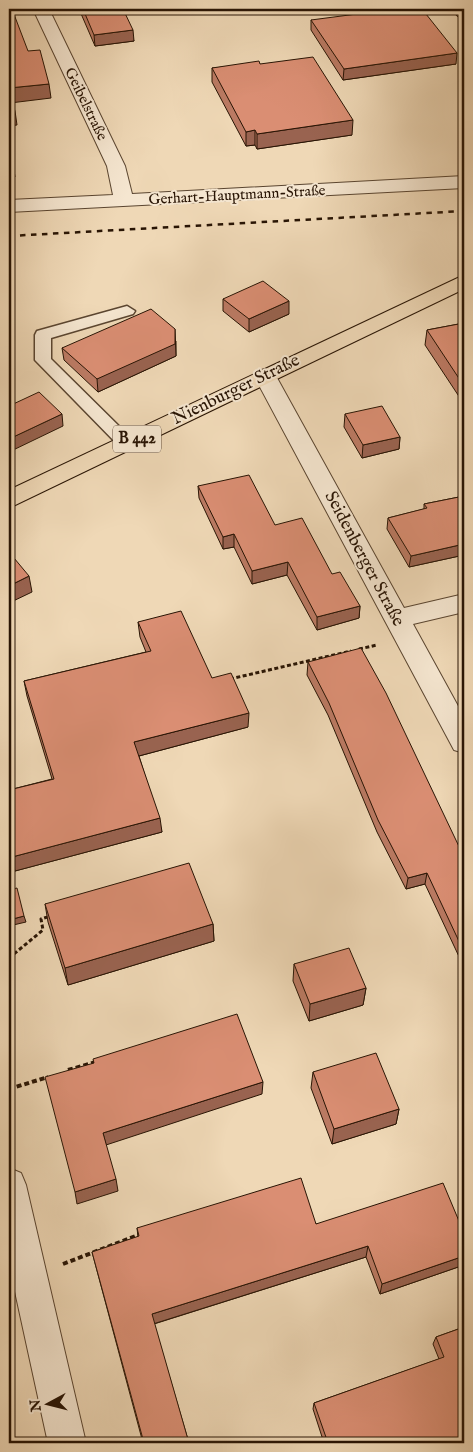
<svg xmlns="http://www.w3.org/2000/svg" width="473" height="1452" viewBox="0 0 473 1452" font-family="'IM FELL English',serif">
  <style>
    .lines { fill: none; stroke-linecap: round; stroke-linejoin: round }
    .lane-casing { stroke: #5a4530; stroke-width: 3 }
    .street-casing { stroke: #5a4530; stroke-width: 2 }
    .secondary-casing { stroke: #281404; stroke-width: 2 }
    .primary-casing { stroke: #281404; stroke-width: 2 }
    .path-far1 { stroke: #281404; stroke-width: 3; stroke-dasharray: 4 2.5; stroke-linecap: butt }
    .path { stroke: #281404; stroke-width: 4; stroke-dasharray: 5 3; stroke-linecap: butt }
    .lane { fill: #f5e6d0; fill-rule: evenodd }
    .street { fill: #f5e6d0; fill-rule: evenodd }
    .secondary { fill: #f5e6d0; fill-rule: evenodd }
    .primary { fill: #efd8b6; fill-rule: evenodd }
    .rail { stroke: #281404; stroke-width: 2.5; stroke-dasharray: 5.5 5.5; stroke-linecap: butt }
    .wall { fill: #bb7a63; stroke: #281404 }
    .shaded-wall { fill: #996350; stroke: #281404 }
    .building { fill: #da8e73; stroke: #281404 }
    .labels { text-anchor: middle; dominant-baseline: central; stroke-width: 4; stroke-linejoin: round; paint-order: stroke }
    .far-street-label { font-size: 15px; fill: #281404; stroke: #f5e6d0 }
    .shield { fill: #f5e6d0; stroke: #665341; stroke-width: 1 }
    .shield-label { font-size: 16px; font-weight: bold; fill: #281404 }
    .street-label { font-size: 18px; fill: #281404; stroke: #f5e6d0 }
  </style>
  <rect width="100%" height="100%" fill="#efd8b6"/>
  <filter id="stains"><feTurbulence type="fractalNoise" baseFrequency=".004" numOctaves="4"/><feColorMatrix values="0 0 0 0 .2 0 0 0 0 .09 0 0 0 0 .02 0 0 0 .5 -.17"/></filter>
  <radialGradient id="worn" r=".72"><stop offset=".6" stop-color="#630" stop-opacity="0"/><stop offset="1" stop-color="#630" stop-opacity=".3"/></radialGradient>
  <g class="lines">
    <defs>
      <path id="lane" d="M127,306l8,5 -2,3 -82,24v21l82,81 3,4 -3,4h-12l-86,-88v-25l2,-4z"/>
      <path id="street" d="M33,9h16l76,157 7,28 332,-18v12l-455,24v-12l104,-5 -6,-29z
        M265,369l8,2 3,5 128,232 60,-14v18l-51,12 51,93v36l-10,-3 -200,-374 3,-5z
        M9,1168l12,5 5,12 60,258h-38l-39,-179z"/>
      <path id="secondary" d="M451,9h13v9l-6,-2z"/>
      <path id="primary" d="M464,275v14l-455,219v-18z"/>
    </defs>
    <use href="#lane" class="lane-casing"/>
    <use href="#street" class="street-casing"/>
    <use href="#secondary" class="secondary-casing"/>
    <use href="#primary" class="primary-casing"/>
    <path class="path-far1" d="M359,649l18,-4
      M230,679l121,-28
      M9,958l34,-28 -2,-11 10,-3"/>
    <path class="path" d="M68,1070l28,-8
      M9,1089l39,-12
      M63,1264l78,-30"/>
    <use href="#lane" class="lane"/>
    <use href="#street" class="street"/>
    <use href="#secondary" class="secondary"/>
    <use href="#primary" class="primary"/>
    <path class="rail" d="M9,236l455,-25"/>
  </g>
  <path class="wall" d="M79,9h44l11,32 -39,5z
    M311,20l145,44 -113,16 -32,-50z
    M260,64l92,71 -95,14 -2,-4 -9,1 -34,-64v-14z
    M223,299l66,15 -40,18 -26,-21z
    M464,323v81l-39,-59 2,-15z
    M176,341v15l-78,36 -34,-32 -2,-12z
    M345,414l55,23 -1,12 -37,9 -18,-31z
    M198,486l77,39 57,49 28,32 -1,12 -42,12 -30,-55 -35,9 -18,-37 -11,2 -24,-51z
    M464,496v59l-55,12 -22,-38 1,-11 36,-9v-5z
    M138,622l74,56 36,49 -109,29 23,76 -147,39 -6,-23v-58l43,-11 -25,-83 -3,-15 122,-29 -6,-15z
    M308,662l156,195v105l-2,1 -37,-79 -19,5 -29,-57 -49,-117 -21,-40z
    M45,904l168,20 1,17 -146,44 -20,-63z
    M294,964l72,24 -3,17 -54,16 -16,-40z
    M313,1072l86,37 -3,15 -64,20 -21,-56z
    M316,1224l148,9v32l-84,29 -14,-37 -212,67 35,119h-46l-51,-191 46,-15 -1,-9z
    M464,1327v116h-140l-11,-34 1,-6 125,-44 -6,-15 3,-7z"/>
  <path class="shaded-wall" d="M133,30l1,11 -39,5 -1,-11z
    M457,53l-1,11 -113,16 1,-11z
    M49,84l2,14 -41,5 -1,-15z
    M15,111l2,14 -8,1v-14z
    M353,120l-1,15 -95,14v-15z
    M255,130v15l-9,1v-14z
    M9,163h4l2,14 -6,1z
    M289,301v13l-40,18v-13z
    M175,329l1,27 -78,36 -1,-13z
    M62,414l1,12 -54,26v-13z
    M400,437l-1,12 -37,9 1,-13z
    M234,534v13l-11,2v-12z
    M464,544v11l-55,12 2,-11z
    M288,562l-1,13 -35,9v-13z
    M29,576l3,16 -23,11v-17z
    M360,606l-1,12 -42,12v-13z
    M9,701l3,16h-3z
    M249,713l-1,14 -113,30 -1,-15z
    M160,818l2,14 -147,39 -3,-14z
    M427,873l-2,11 -19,5 2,-11z
    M24,916l2,6 -17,4v-6z
    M213,924l1,17 -146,44 -3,-17z
    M464,952v10l-2,1z
    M366,988l-3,17 -54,16 1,-17z
    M263,1082l-1,12 -156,51 -3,-12z
    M399,1109l-3,15 -64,20 2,-15z
    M116,1179l2,12 -41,13 -2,-12z
    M368,1246l-2,11 -213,67 -1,-10z
    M464,1256v9l-84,29 2,-10z"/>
  <path class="building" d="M9,9h3l16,42 12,-1 9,34 -40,4z
    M83,9h40l10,21 -39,5z
    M395,9h27l35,44 -113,16 -33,-49z
    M313,57l40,63 -96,14 -2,-4 -9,2 -34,-64 47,-7 1,3z
    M9,91l6,20 -6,1z
    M9,146l4,17h-4z
    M263,281l26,20 -40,18 -26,-20z
    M151,309l24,20v15l-78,35 -35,-31z
    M464,323v63l-37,-56z
    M39,392l23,22 -53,25v-33z
    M382,406l18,31 -37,8 -18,-31z
    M249,475l26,50 27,-7 30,56 8,-2 20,34 -43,11 -29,-55 -36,9 -18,-37 -11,3 -25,-51z
    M464,496v48l-53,12 -23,-38 39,-10 -3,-4z
    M9,552l20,24 -20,10z
    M181,611l31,67 19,-5 18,40 -115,29 26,76 -148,39 -3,-11v-56l45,-11 -30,-98 127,-30 -13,-29z
    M361,648l25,45 78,164v95l-37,-79 -19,5 -30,-58 -49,-117 -21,-41z
    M189,863l24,61 -148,44 -20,-64z
    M17,888l7,28 -15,4v-30z
    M349,948l17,40 -56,16 -16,-40z
    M237,1014l26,68 -160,51 13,46 -41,13 -30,-115 49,-14 -1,-4z
    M376,1053l23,56 -65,20 -21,-57z
    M301,1178l15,46 127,-41 21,50v23l-82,28 -14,-38 -216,68 37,129h-45l-52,-191 47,-16 -2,-8z
    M464,1327v116h-136l-14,-40 130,-46 -8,-20z
    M242,1439l1,4h-13z"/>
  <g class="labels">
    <g class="far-street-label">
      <text transform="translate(86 104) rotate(64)">Geibelstraße</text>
      <text transform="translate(237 195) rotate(-3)">Gerhart-Hauptmann-Straße</text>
    </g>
    <rect class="shield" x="113" y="425.5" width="48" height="27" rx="4"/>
    <g class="shield-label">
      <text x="137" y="439">B 442</text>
    </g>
    <g class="street-label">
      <text transform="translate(236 390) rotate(-26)">Nienburger Straße</text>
      <text transform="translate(364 559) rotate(62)">Seidenberger Straße</text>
    </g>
  </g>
  <rect width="473" height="1452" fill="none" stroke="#efd8b6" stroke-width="30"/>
  <rect x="10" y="10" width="453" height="1432" fill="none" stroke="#281404" stroke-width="2.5"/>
  <rect x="15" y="15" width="443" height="1422" fill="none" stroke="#281404"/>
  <g transform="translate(48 1404) rotate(263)" stroke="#f5e6d0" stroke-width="4" paint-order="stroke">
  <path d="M0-4L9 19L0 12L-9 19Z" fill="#281404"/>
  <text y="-8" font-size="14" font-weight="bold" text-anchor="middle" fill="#281404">N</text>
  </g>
  <rect width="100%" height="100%" filter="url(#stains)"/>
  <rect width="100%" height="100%" fill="url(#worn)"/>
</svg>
